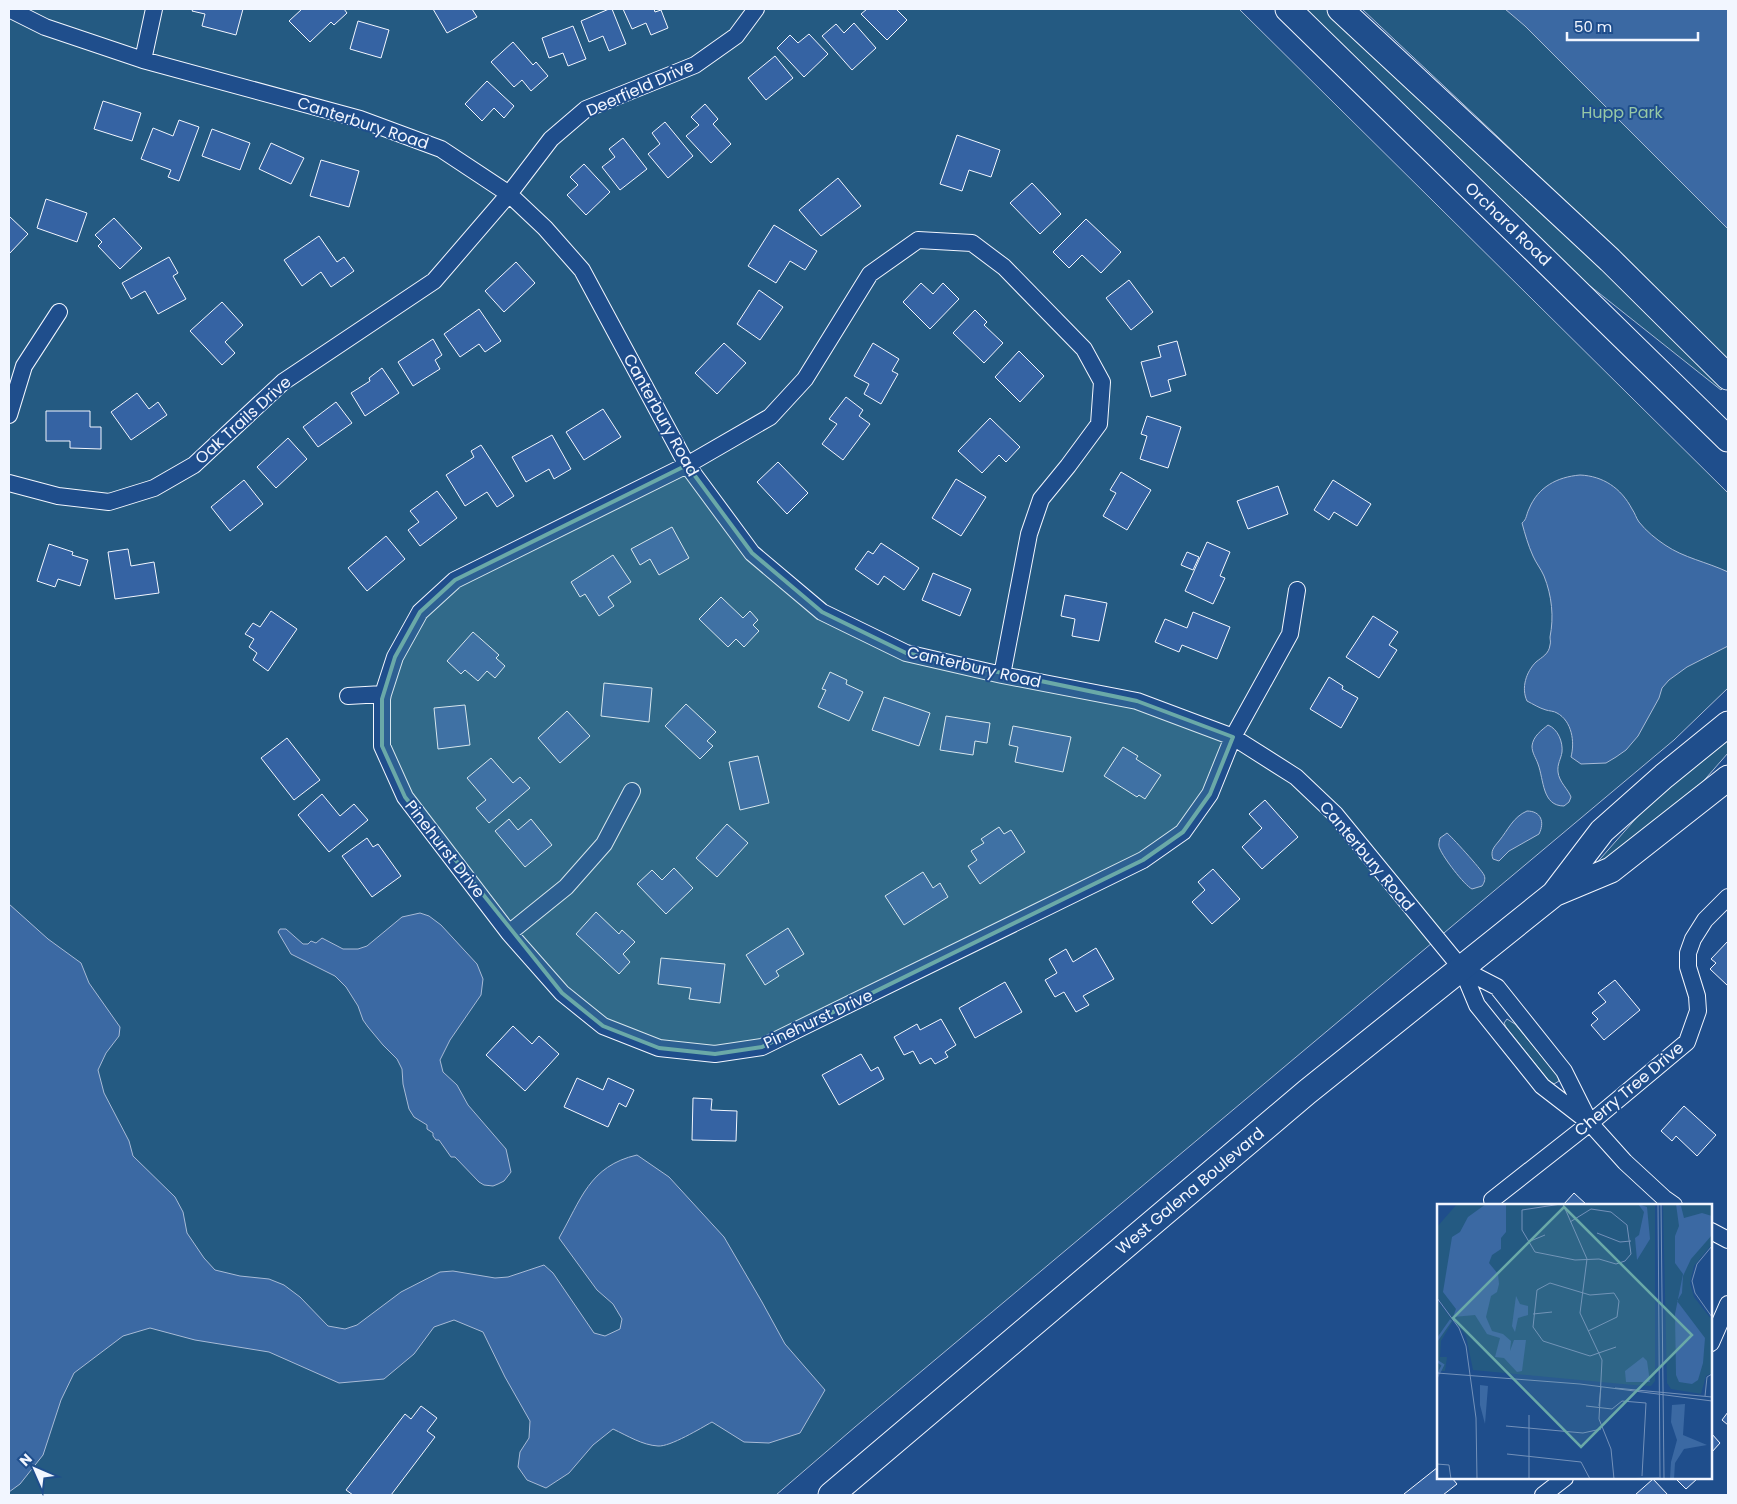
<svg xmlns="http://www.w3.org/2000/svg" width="1737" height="1504" viewBox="0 0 1737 1504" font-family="Poppins,sans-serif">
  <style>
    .green { fill: #245a82; stroke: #a8bbd7 }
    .water { fill: #3b69a3; stroke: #a8bbd7 }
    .building { fill: #3563a3; stroke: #f2f6ff }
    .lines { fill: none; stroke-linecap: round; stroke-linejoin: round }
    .street-casing { stroke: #f2f6ff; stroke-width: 18 }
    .primary-casing { stroke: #f2f6ff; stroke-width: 27 }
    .street { stroke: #1f4e8c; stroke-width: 16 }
    .primary { stroke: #1f4e8c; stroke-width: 25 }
    .marked { fill: #6aa9a8; fill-opacity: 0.2; stroke: #6aa9a8; stroke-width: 4; stroke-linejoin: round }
    .labels { text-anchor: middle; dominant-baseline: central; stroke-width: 4; stroke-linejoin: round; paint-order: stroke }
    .street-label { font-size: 16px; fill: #f2f6ff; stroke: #1f4e8c }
    .park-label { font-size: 16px; fill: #97c8a6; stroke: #1f4e8c }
    .inset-river { fill: none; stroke: #3b69a3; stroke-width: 2.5 }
    .inset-road { fill: none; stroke: #7391ba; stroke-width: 1 }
    .view { fill: #6aa9a8; fill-opacity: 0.15; stroke: #6aa9a8; stroke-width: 2.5 }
    .inset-edge { fill: none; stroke: #f2f6ff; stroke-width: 2.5 }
  </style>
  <rect width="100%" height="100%" fill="#1f4e8c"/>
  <path class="green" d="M9,9h1230l489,484v195l-54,52 -819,687 -79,68h-767z
    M1305,9h21l265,248 134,129 -4,4 -146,-116z
    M1362,9h366v350l-231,-223z
    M1728,736v17l-49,56 -86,58 69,-78z
    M1507,1019l8,5 43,52 1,5 -5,3 -5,-3 -43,-54 -2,-4z"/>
  <path class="water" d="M1505,9h223v220l-203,-203z
    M1580,475c23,1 41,13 52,34 3,4 4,9 7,13 7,9 17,17 26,23 19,13 42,17 63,27v74l-41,21 -18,13 -7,8 -3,10 -21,38 -12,14 -10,7 -10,6 -25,1 -10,-7c4,-15 1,-36 -14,-44 -3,-2 -8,-2 -11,-3 -7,-2 -13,-6 -19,-9 -6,-13 -1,-29 9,-39 6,-5 13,-8 14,-17 1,-3 0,-5 0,-8 4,-20 2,-41 -6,-61 -3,-7 -8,-13 -11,-20 -5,-11 -8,-22 -11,-33 5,-4 4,-8 7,-14 9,-22 28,-32 51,-34z
    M1548,725c10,4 15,17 14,27 -1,7 -5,12 -4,20 1,10 10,17 13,25l-2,5 -5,4c-22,0 -20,-26 -26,-42 -2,-6 -6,-11 -6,-18 1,-10 10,-16 16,-21z
    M1527,811c14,0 18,11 12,23l-30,17 -10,10 -6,-2c-3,-8 1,-12 6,-18 9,-11 14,-24 28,-30z
    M1447,833c3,2 35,37 37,42 2,4 0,8 -2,11l-10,3c-8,-4 -29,-32 -32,-40 -2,-3 -1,-7 0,-11z
    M9,904l39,35 33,24 8,20 31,44 -1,9 -13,17 -8,17 6,23 25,48 4,15 42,41 8,15 4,21 17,25 11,12 25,6 29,3 15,6 16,12 28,29 17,3 12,-4 44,-33 39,-20 13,-1 42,7 13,-1 36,-12 9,8 41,60 11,3 15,-7 2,-10 -9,-15 -16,-14 -38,-52c22,-38 30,-72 78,-83l32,22 55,60 38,65 23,42 40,46 -25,43 -31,10 -25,-1 -32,-20c-11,6 -42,25 -54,24 -16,-1 -30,-10 -45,-17l-20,16 -24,28 -23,15 -19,-8 -9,-13 2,-15 9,-14 1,-17 -25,-44 -22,-45 -29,-12 -20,7 -20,27 -30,25 -45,4 -70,-31 -74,-12 -45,-12 -27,8 -49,37 -13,27 -18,55 -23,29 -11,8z
    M420,913l9,3 12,9 36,39 6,15 -2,16 -31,45 -10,20 3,12 14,13 11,20 38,44 5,23 -7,9 -6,3 -5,2 -9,-1 -5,-3 -24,-25h-4l-12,-17h-3l-3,-4v-3l-6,-4v-4l-13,-8 -5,-8 -6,-25 -1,-15 -5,-10 -14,-14 -15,-18 -5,-7 -5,-14 -12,-19 -11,-11 -44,-22 -13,-22 2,-3h6l17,15h5l3,-3 5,2 6,-5 21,11h15l9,-3 35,-29z"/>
  <path class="building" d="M193,9h50l-7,26 -34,-9 3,-12 -13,-3z
    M302,9h42l3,4 -13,12 -3,-3 -21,20 -21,-21z
    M433,9h39l5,8 -30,16z
    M609,9h3l14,35 -17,7 -6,-15 -14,6 -8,-21z
    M623,9h31l1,3 6,-2 7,18 -17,7 -5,-12 -14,6z
    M867,9h29l11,11 -20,20 -26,-26z
    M358,21l31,9 -8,28 -31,-9z
    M854,23l22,25 -24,22 -30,-34 14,-12 8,9z
    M573,26l13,33 -18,7 -5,-13 -14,5 -7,-20z
    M809,34l19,20 -24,23 -27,-29 13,-13 8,8z
    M513,42l20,23 3,-3 12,14 -17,15 -9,-11 -8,7 -23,-25z
    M775,56l18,22 -27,22 -18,-22z
    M487,81l27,25 -10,12 -10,-10 -12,13 -17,-17z
    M103,101l38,12 -9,28 -38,-12z
    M705,104l13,15 -5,5 18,20 -20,19 -25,-27 13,-11 -8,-8z
    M179,120l20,7 -20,54 -11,-4 3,-7 -30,-11 12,-31 20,8z
    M665,122l28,34 -25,22 -20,-24 12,-10 -8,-11z
    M212,129l38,14 -10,27 -38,-14z
    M957,135l43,15 -9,27 -22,-7 -7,21 -22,-7z
    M623,138l24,31 -27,21 -18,-23 13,-10 -6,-8z
    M271,143l33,15 -13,26 -32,-15z
    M321,160l38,11 -10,36 -39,-11z
    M584,164l26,28 -24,23 -19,-20 11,-10 -8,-8z
    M838,178l23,28 -40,30 -22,-26z
    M1032,183l29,31 -21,20 -30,-31z
    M46,199l41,14 -10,29 -40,-14z
    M9,216l19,18 -19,20z
    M114,218l28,30 -22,21 -22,-23 4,-4 -7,-7z
    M1086,219l35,33 -20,21 -19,-18 -13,13 -16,-16z
    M774,225l43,26 -12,19 -15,-9 -14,22 -28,-17z
    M319,236l18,26 7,-5 10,14 -23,16 -10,-15 -19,14 -18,-26z
    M169,257l9,16 -5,3 13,23 -28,15 -13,-23 -14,8 -9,-16z
    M516,262l19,21 -31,29 -19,-21z
    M1129,280l24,32 -22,18 -25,-32z
    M921,283l12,11 10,-11 16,16 -29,30 -27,-27z
    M759,290l24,17 -23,33 -23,-16z
    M222,302l21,23 -18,17 10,11 -13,12 -32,-34z
    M479,309l22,32 -16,11 -6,-8 -19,13 -16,-23z
    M975,310l12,12 -3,3 19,18 -19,20 -31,-30z
    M433,339l9,16 -7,5 5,9 -27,17 -15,-24z
    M1177,341l9,34 -18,5 3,11 -20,6 -10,-35 20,-5 -3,-11z
    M724,343l22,20 -29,31 -22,-21z
    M873,343l26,16 -7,12 6,3 -17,30 -17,-10 5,-10 -15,-8z
    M1019,351l25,25 -24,26 -25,-25z
    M382,368l17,25 -34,23 -14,-23 19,-12 -1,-3z
    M137,393l12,16 9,-7 9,13 -36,25 -20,-28z
    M846,397l17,13 -4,6 11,8 -27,36 -21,-16 15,-20 -8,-5z
    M336,402l16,21 -34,24 -15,-20z
    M603,409l18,28 -37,23 -18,-28z
    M46,411h44v16h11v22l-31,-1v-7h-24z
    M1147,416l34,11 -13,41 -28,-9 7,-23 -6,-2z
    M990,418l30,29 -14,15 -7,-7 -17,18 -24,-22z
    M552,435l19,34 -17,10 -5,-10 -23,13 -14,-25z
    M288,438l19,21 -31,29 -19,-21z
    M481,445l33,51 -17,11 -10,-15 -22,14 -19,-31 28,-18 -3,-6z
    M778,462l30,31 -21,21 -30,-32z
    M1121,472l30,18 -24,40 -24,-14 13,-23 -6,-3z
    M956,479l30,18 -25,39 -29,-18z
    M244,480l19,24 -33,27 -19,-24z
    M1333,480l38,24 -14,22 -23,-14 -5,8 -15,-10z
    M1278,486l10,28 -40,15 -11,-28z
    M437,491l20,27 -37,28 -12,-16 11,-8 -9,-11z
    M672,527l17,31 -30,17 -9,-16 -10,6 -9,-16z
    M386,536l19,23 -38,32 -19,-23z
    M1207,542l23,10 -10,24 5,2 -12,26 -28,-13z
    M881,543l38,25 -15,22 -20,-14 -6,9 -23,-16 13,-18 5,3z
    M49,544l24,8 -1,3 16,5 -8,26 -22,-7 -3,8 -18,-6z
    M128,549l3,17 23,-4 5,31 -44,6 -7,-47z
    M1187,552l12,5 -6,13 -12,-5z
    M613,555l18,27 -23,15 6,9 -15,10 -14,-22 -5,3 -9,-15z
    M933,573l38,16 -11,27 -38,-16z
    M1065,595l42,8 -8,38 -27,-5 3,-17 -14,-3z
    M721,597l22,21 7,-7 8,9 -5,5 6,6 -15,16 -8,-8 -8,8 -29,-28z
    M271,611l26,18 -29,42 -15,-11 4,-7 -8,-6 5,-8 -9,-5 8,-11 7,4z
    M1193,612l37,15 -13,32 -35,-14 -3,7 -24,-10 10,-23 22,9z
    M1373,616l25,16 -9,13 8,5 -18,28 -33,-21z
    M473,632l26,23 -3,3 9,8 -10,12 -8,-7 -9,10 -13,-11 -4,4 -14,-13z
    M830,672l17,8 -1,4 17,8 -14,29 -31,-14 8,-17 -4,-1z
    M1329,677l14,9 -1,3 16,9 -17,30 -31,-19z
    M604,683l48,5 -3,34 -48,-6z
    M884,697l46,16 -11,33 -47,-16z
    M686,704l30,28 -9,9 6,5 -13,13 -35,-33z
    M465,705l5,40 -32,4 -4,-41z
    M567,711l23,25 -30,27 -22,-25z
    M946,716l44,7 -3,20 -12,-2 -2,14 -33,-5z
    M1013,726l58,11 -8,35 -48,-10 3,-15 -9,-2z
    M287,738l33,42 -26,20 -33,-42z
    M1123,747l15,9 -2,3 25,16 -16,24 -6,-4 -2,2 -33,-21z
    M758,756l11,47 -29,7 -11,-48z
    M491,758l22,25 7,-6 10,11 -41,35 -13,-15 10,-8 -19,-22z
    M322,794l18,22 14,-12 14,16 -39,32 -31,-37z
    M1265,800l33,37 -36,32 -20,-22 20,-19 -13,-14z
    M509,819l9,11 13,-11 21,26 -27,22 -30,-36z
    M727,824l21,19 -31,34 -21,-19z
    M999,827l5,7 7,-4 14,22 -45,32 -12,-18 9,-6 -6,-9 13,-8 -3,-4z
    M367,838l6,9 5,-3 23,32 -29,21 -30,-41z
    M674,868l19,20 -27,26 -29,-30 15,-14 10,10z
    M1213,869l27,30 -28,25 -20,-22 13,-12 -7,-8z
    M923,872l10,16 7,-5 8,14 -44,28 -19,-29z
    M596,912l23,22 3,-4 13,12 -12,12 7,8 -11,12 -43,-40z
    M788,928l16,26 -28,17 3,5 -14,9 -19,-30z
    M1728,941v45l-18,-17 6,-6 -5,-4z
    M1096,948l18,31 -31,17 6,9 -13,7 -12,-20 -9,5 -10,-17 12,-7 -8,-14 17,-10 7,13z
    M661,958l64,6 -5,39 -31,-4 2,-11 -33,-4z
    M1615,980l25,30 -36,30 -13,-15 7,-6 -6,-6 14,-11 -8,-9z
    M1005,982l17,30 -47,26 -16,-30z
    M941,1019l15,26 -11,7 3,5 -13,7 -4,-6 -11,6 -7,-13 -9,4 -10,-18 23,-13 3,6z
    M513,1026l19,18 7,-8 20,18 -34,37 -39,-36z
    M861,1054l10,17 7,-4 6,12 -45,26 -17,-30z
    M577,1078l26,12 5,-12 26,12 -8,17 -7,-4 -11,24 -44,-20z
    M693,1098l19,1 -1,11 26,1 -1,30 -44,-1z
    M1684,1106l32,29 -19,21 -21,-20 -4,5 -11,-10z
    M1574,1193l13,12h-24z
    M421,1406l16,12 -10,13 8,6 -44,58h-38l-7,-5 59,-76 6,5z
    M1728,1412v13l-6,-5z
    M1711,1433l9,10 -9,10z
    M1438,1467v11h14l5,6 -14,11h-38l-1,-1z
    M1675,1478h23l-12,11z
    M1653,1479l15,16h-33z"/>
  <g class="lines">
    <defs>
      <path id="street" d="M9,9l36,18 98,33 217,59 81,30 68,45 36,34 37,42 105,195 65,88 70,59 84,41 96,22 135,26 96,36 63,40 39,37 127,155 15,36 65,81 48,37 35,39 39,36 10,7
        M143,60l11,-51
        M9,415l15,-49 35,-54
        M9,483l49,13 51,6 45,-14 40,-23 89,-83 151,-101 75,-87 42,-55 35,-30 109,-44 41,-29 20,-27
        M1002,675l27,-141 12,-35 27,-33 31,-42 3,-42 -18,-33 -80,-82 -32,-24 -54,-3 -48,34 -65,105 -35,38 -83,48 -232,115 -35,32 -25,45 -12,37 -1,5v47l23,51 104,136 53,60 41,33 56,22 56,6 47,-7 381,-187 40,-28 27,-38 23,-57 57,-103 7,-44
        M348,696l35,-2
        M509,933l57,-46 38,-43 28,-53
        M1462,969l35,18 67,84 24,48
        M1492,1200l98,-77 97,-81 11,-31 -1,-15 -9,-29v-14l5,-14 12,-19 23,-23
        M1711,1231l17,9
        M1711,1343l17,-39
        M1543,1495l22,-17"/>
      <path id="primary" d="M1288,9l440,430
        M1340,9l270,251 118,117
        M1556,893l55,-23 117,-92
        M831,1495l476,-403 247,-198 48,-63 62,-55 64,-52"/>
    </defs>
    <use href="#street" class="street-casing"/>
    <use href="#primary" class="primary-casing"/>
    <use href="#street" class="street"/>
    <use href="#primary" class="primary"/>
  </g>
  <path class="marked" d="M687,465l65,88 70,59 84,41 231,48 96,36 -23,57 -27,38 -40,28 -381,187 -47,7 -56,-6 -56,-22 -41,-33 -157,-196 -23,-51v-47l13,-42 25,-45 35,-32z"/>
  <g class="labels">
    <g class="street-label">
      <text transform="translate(640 88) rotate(-24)">Deerfield Drive</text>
      <text transform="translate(363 123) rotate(18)">Canterbury Road</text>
      <text transform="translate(1508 224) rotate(44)">Orchard Road</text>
      <text transform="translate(661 415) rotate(61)">Canterbury Road</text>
      <text transform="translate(243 420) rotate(-42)">Oak Trails Drive</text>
      <text transform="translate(974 667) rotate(13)">Canterbury Road</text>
      <text transform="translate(445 849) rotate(52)">Pinehurst Drive</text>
      <text transform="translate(1367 856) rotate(50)">Canterbury Road</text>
      <text transform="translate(818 1019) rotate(-25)">Pinehurst Drive</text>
      <text transform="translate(1629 1089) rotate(-40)">Cherry Tree Drive</text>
      <text transform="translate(1190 1191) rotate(-40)">West Galena Boulevard</text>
    </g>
    <g class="park-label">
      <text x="1622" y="112">Hupp Park</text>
    </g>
  </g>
  <g transform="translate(1437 1204)">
    <rect width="275" height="275" fill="#1f4e8c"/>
    <path d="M20,0h198v177l-4,5 -18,-1 -160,-15 -7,-34 -29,-39v-70zM226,0h49v40l-18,22 -4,17 4,14 18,23v53l-6,3 -5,18 -30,-5 -4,-6zM0,96l16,21 -12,20 -1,16h7l-2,14h-8z" fill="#245a82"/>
    <path d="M49,0h20v28l-5,6v11l-9,6 -3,8 9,11 1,10 -2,8 -6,4 -5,21 6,14 11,3 8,7 -1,10 4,-11h12l-4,31 -5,1 -13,-14 -9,-1 5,-19 -13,-4 -12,-19 -22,2 3,-8 -13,-17 9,-55 8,-5 8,-15zM201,0l9,3 3,32 -13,21 -2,-22 4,-3 5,-23zM239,0l5,2 3,12 18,-5 10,3v19l-21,24 -8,17 -1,17 -5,8 28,37 -2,25 -5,17 -6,4 -13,-2 -3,-7 -1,-61 8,-40 -8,-11v-27l4,-10zM79,92l4,8 8,2v9l-10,3 -3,14 -3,-6zM206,153l4,4 3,21h-24l-1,-11zM43,181l8,1 -3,38 -5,-19zM248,200l-2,31 24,10 -23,4 -9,14 -1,16h-4l1,-17 6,-22 -6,-18 1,-17z" fill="#3b69a3"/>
    <path class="inset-river" d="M0,136l14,-20M0,157l6,4 -6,12"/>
    <path class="inset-road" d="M124,0l-39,6v20l13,22 40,8 24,-1 17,5 9,-3 6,-7 -4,-29 -16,-13 -20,-3 -21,13M126,0l24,55 -7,54 22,47 -3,59 12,30 3,30M221,0l2,275M224,0l3,275M160,29l23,9 11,-1M91,38l17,-7M275,42l-15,18 -5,17 3,12 17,24M0,94l22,30 7,18 10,72 1,61M96,110l19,-2M151,127l29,-14 2,-16 -5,-8 -24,2 -40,-12 -13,7 -4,37 10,14 47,15 26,-9M0,169l143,11 132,17M178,184l97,9M268,192l2,-19 5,-3M149,202l26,3 10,-8 24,2 -4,73M162,202l2,-19M92,211v64M69,222l77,7 18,-4M70,250l74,8 9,17M0,260l12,1 2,14M175,275l47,-1"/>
    <path class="view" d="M127,3l128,128 -111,112 -128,-129z"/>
    <rect width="275" height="275" class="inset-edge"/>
  </g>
  <rect width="1737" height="1504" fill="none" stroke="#f2f6ff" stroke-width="20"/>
  <g transform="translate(35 1469) rotate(315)" stroke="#1f4e8c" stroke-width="4" paint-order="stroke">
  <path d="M0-4L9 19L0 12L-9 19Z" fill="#f2f6ff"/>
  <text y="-8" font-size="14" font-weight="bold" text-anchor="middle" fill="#f2f6ff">N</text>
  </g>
  <path d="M1567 32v8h131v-8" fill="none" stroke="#f2f6ff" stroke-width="2.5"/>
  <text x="1574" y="32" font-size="15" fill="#f2f6ff" stroke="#1f4e8c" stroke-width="4" paint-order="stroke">50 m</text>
</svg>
